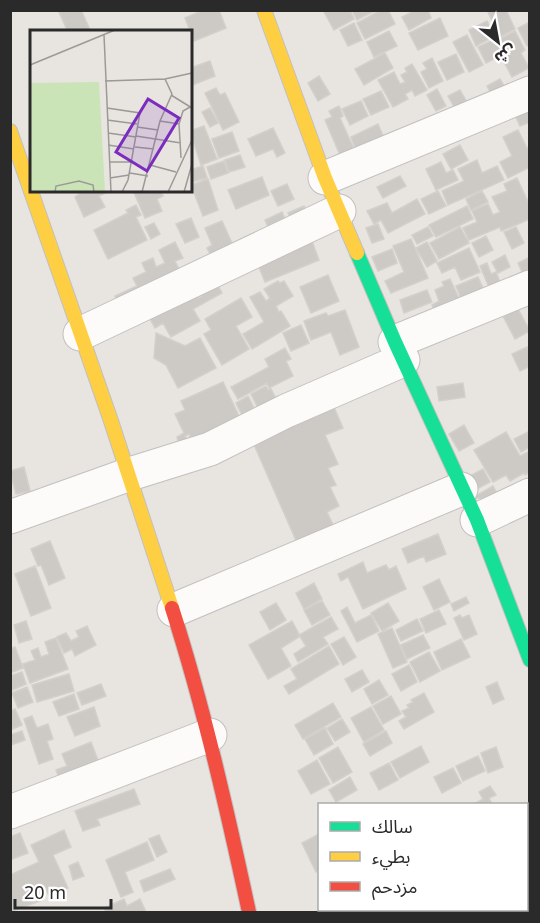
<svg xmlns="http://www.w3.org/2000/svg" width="540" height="923" viewBox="0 0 540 923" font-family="'Noto Sans','Noto Sans Arabic',sans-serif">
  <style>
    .building { fill: #cdcac6; stroke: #d3d0cb; stroke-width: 1.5 }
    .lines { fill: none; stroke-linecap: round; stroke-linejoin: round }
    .street-casing { stroke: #c2c0c1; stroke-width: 35 }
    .fast-casing { stroke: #c2c0c1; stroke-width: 16 }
    .slow-casing { stroke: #c2c0c1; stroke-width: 16 }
    .jam-casing { stroke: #c2c0c1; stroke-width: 16 }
    .street { stroke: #fcfbfa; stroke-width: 33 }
    .fast { stroke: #16e098; stroke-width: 14 }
    .slow { stroke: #ffcf43; stroke-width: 14 }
    .jam { stroke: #f24e42; stroke-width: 14 }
    .inset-road { fill: none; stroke: #9c9a97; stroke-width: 1.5 }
    .view { fill: #7b2cbf; fill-opacity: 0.15; stroke: #7b2cbf; stroke-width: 3 }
    .inset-edge { fill: none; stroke: #2a2a2a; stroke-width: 3 }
  </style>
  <rect width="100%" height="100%" fill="#e8e4df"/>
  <path class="building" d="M58,10h23l10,22h-23z
    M204,10h15l7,18 -32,13 -9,-23z
    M323,10h27l4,9 -20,11z
    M352,10h24l-19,10z
    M381,10h7l7,14 -30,15 -8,-16z
    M411,10h17l3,8 -22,12 -7,-13 10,-5z
    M487,10h19l9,19 -15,8z
    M440,18l8,18 -30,14 -9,-17z
    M487,21l8,15 -19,10 -7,-16z
    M530,22v22l-3,2 -9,-18z
    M354,23l8,17 -14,6 -8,-16z
    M389,31l8,15 -23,11 -7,-15z
    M515,31l10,19 -4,3 8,15 -17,9 -9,-17 4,-2 -9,-18z
    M467,35l16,30 -14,7 -16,-30z
    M495,39l7,16 -16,8 -8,-16z
    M385,53l8,15 -29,17 -9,-16z
    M456,54l8,18 -17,8 -9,-18z
    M432,58l11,23 -14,7 -8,-16 6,-3 -4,-6z
    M210,61l5,15 -25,10v-18z
    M412,64l15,26 -12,6 -3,-6 -7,4 3,5 -15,8 -15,-27 16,-8 6,12 5,-2 -4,-7 6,-3 -2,-4z
    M319,76l11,18 -12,7 -10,-18z
    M500,79l8,14 -13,8 -8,-15z
    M216,88l4,7 5,-2 14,29 -16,8 -18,-37z
    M437,89l9,17 -10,5 -9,-16z
    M460,90l12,21 -16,-1 -8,-14z
    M381,91l8,16 -18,8 -8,-16z
    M361,101l7,15 -18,9 -8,-16z
    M339,106l4,10 -3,2 14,31 -14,6 -15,-35 7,-3 -3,-6z
    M530,107v15l-10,4 -5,-11z
    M210,108l8,15 -8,4 -8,-15z
    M378,124l9,21 -30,7 -6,-15z
    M204,126l13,33 -16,6 -11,-34z
    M273,128l12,25 -8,4 -4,-8 -17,7 -8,-17z
    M518,130l9,18 3,-1v20l-22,11 -8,-16 12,-6 -9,-19z
    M232,132l7,19 -20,7 -7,-19z
    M460,145l8,15 -17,9 -8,-15z
    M240,155l5,12 -16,5 -4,-12z
    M477,160l5,13 15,-7 7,14 -56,25 -6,-14 22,-10 -6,-12z
    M224,161l4,12 -17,6 -4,-12z
    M441,162l5,11 7,-3 5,10 -22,10 -10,-21z
    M203,166l4,12 -16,4 -1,-12z
    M400,176l6,10 -23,12 -6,-11z
    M262,177l7,18 -33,14 -8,-19z
    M517,178l13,28v13l-29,12 -1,-4 -31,13 -6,-12 14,-6 -5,-11 16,-7 5,11 7,-3 -8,-15 15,-6 -3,-7z
    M208,179l10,31 -15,6 -12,-31z
    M287,184l7,15 -16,7 -7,-15z
    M85,190h26l-12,6 6,11 -21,10 -9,-20z
    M133,190h27l3,6 -6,3 5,12 -17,7z
    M438,191l8,15 -17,8 -8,-15z
    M482,191l6,11 -17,8 -5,-11z
    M417,199l8,15 -37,19 -7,-13 -7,4 -7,-13 20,-8 5,10z
    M136,205l5,10 -5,2 11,23 -39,19 -14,-29 34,-17 -2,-3z
    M304,206l6,13 -16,7 -6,-13z
    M467,206l6,13 -37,18 -7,-12z
    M282,212l7,16 -17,7 -7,-15z
    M191,218l8,19 -14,6 -9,-19z
    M222,221l14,31 -22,10 -7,-14 5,-3 -7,-17z
    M154,223l6,11 -9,5 -6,-12z
    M378,224l6,15 -12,4 -6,-15z
    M428,227l5,9 -16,8 -5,-9z
    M460,227l9,16 -30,16 -9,-16z
    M516,227l8,16 -12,6 -8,-17z
    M486,236l7,14 -14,7 -7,-14z
    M411,239l17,39 -37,15 -6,-12 19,-9 -11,-26z
    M312,241l7,19 -54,22 -6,-15z
    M175,242l8,16 -8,3 9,19 -62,29 -7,-13 22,-10 -4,-8 13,-6 -4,-9 11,-5 3,9 9,-4 -6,-13z
    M427,242l10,19 -10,6 -11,-19z
    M469,248l11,24 -19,8 -6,-13 -13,6 -5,-10z
    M392,249l5,14 -19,8 -6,-14z
    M505,255l5,12 -12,6 -6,-11z
    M530,257v20l-21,2 13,-7 -4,-9z
    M487,263l4,11 5,-2 6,15 -11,5 -11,-26z
    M328,275l11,26 -28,12 -11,-26z
    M478,277l9,20 -23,9 -8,-20z
    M450,279l12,26 -23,15 -7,-15 7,-4 -4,-11 9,-4 -2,-4z
    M278,281l2,2 4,-2 9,15 -17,10 3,6 2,-1 9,15 -38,23 -9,-15 21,-12 -14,-25 10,-5 6,9 4,-3 -6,-9z
    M216,282l6,11 -29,16 7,12 -29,16 -8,-14 -8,5 -7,-13 45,-26 5,9 4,-2 -2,-3z
    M427,290l5,12 -28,11 -4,-13z
    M241,298l11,19 -16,9 13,23 -27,16 -18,-31 7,-4 -6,-11z
    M518,309l12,22 -15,8 -12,-23z
    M345,310l14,37 -19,8 -9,-23 -20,8 -7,-19 22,-8 2,3z
    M301,325l8,18 -18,8 -8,-18z
    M156,333l29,13 15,-8 16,30 -38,20 -12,-23 -12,-7z
    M527,347l3,6v13l-10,5 -8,-17z
    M285,348l6,11 -5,2 7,15 -24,12 -2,-5 -29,16 -7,-12 38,-20 -4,-8z
    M223,382l22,47 -29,13 -5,-12 -20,9 -2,-5 -4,2 2,3 -8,5 -2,-7 7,-4 -9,-19 10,-4 -4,-9z
    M463,383l2,14 -26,4 -2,-14z
    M266,386l2,4 3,-1 8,16 -18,9 -10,-20z
    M248,396l8,16 -12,7 -8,-16z
    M333,405l10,23 -18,7 13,29 -10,4 8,17 -6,2 9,19 -12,6 8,17 -37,16 -46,-105z
    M464,425l10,18 -15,8 -10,-17z
    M530,431v16l-9,5 -7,-13z
    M506,432l14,24 10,-5v21l-5,3 -1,-2 -14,8 -4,-6 -13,7 -19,-32z
    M24,467l6,24 -14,3 -6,-23z
    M483,469l7,13 -15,8 -7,-13z
    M493,486l7,13 -28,-1z
    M438,534l8,20 -20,8 -2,-6 -16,7 -6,-14z
    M50,541l15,37 -16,7 -8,-20 -3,1 -7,-17z
    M363,562l4,11 19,-8 3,5 7,-4 10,23 -43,20 -15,-32 -7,4 -3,-7z
    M35,566l16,42 -20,8 -16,-42z
    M439,579l11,23 -16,8 -11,-23z
    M314,583l8,16 -18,10 -8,-16z
    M466,597l3,6 -15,8 -3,-7z
    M322,601l8,14 -18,10 -8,-15z
    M276,603l10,17 -16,10 -10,-18z
    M388,603l11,18 -17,10 -11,-18z
    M347,607l8,16 16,-8 8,16 -22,11 -16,-31z
    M439,610l7,14 -20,9 -6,-14z
    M460,615l2,3 7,-3 8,19 -13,6 -10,-22z
    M331,617l7,12 -15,8 5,7 -30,18 -4,-8 12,-8 -7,-11z
    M417,619l6,12 -22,10 -5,-11z
    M26,621l6,18 -13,4 -5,-18z
    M292,621l7,13 -1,1 1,2 -18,11 10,18 -23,13 -19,-34z
    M87,626l9,19 -21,11 -3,-7 -8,4 -7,-16 9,-4 5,8 8,-4 -3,-6z
    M392,628l15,34 -14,6 -15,-34z
    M423,635l7,13 -23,11 -6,-14z
    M344,637l12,20 -13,8 -12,-21z
    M56,638l12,31 -38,14 -7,-19 12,-4 -4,-9 7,-3 3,9 8,-3 -4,-12z
    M461,639l9,18 -28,13 -8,-18z
    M329,646l10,18 -50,30 -5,-8 13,-7 -6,-10z
    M15,647l8,21 -13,5v-24z
    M429,652l11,19 -20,11 -10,-20z
    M409,665l8,17 -16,9 -9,-17z
    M362,670l7,12 -17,10 -7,-13z
    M22,672l4,12 -16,7v-15z
    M69,674l5,17 -37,11 -5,-17z
    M379,680l9,15 -16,9 -8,-15z
    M497,682l7,17 -11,5 -7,-17z
    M101,684l5,12 -24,9 -5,-12z
    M27,687l6,15 -15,6 -6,-15z
    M424,693l10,19 -30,17 -5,-8 7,-4 -4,-6 7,-3 -2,-3 6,-3 -2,-2z
    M74,694l5,15 -20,7 -6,-14z
    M391,696l10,18 -18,10 -10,-18z
    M333,703l8,14 -38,22 -8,-14z
    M94,707l6,19 -25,10 -8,-19z
    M371,707l13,23 -20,12 -13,-24z
    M15,709l7,16 -12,5v-19z
    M32,716l5,12 11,-4 5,15 -6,2 6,18 -14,5 -15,-45z
    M342,719l8,13 -15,9 -8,-13z
    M325,728l8,16 -19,11 -9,-16z
    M22,731l3,9 -14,5 -1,-10z
    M386,731l6,12 -22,13 -7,-12z
    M91,742l8,21 -38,19 -5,-12 11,-4 -5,-12z
    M421,746l8,16 -29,16 -9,-16z
    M338,747l14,25 -19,11 -14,-25z
    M496,747l7,20 -15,6 -7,-20z
    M478,756l7,15 -22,10 -7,-15z
    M317,760l13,24 -19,10 -13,-23z
    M389,763l9,17 -19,10 -9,-17z
    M453,768l8,15 -19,10 -8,-16z
    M350,777l7,13 -21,12 -7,-12z
    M490,786l6,9 -7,3 3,6h-18l9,-5 -4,-7z
    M134,789l6,15 -43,15 3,6 -17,6 -8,-20z
    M64,830l7,17 -18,8 15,33 -19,8 -4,-9 -9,4 4,10 -30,11v-37l29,-13 -8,-17z
    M20,833l8,20 -18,7v-23z
    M319,834l1,36 -4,2 -14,-29z
    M159,835l8,17 -10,5 -8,-18z
    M147,842l7,18 -29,12 8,20 -12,5 -15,-37z
    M530,842v41l-4,1v-40z
    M78,862l6,14 -11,4 -4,-14z
    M170,869l5,10 -31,13 -4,-11z
    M124,899l3,7 13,-7 6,13h-40l-2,-4z"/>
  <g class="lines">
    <defs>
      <path id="street" d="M325,178l205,-85
        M80,334l259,-123
        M395,342l135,-55
        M10,517l120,-43 80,-25 76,-38 117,-51
        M477,520l53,-25
        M174,610l287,-121
        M10,812l200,-77"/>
      <path id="fast" d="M357,253l38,89 82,178 53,140"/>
      <path id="slow" d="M264,10l61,168 32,75
        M10,131l101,290 61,187"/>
      <path id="jam" d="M172,608c32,100 55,202 77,304"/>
    </defs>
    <use href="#street" class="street-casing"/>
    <use href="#fast" class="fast-casing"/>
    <use href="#slow" class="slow-casing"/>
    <use href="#jam" class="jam-casing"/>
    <use href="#street" class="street"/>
    <use href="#fast" class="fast"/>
    <use href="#slow" class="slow"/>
    <use href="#jam" class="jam"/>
  </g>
  <g transform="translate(30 30)">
    <rect width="162" height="162" fill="#e8e4df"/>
    <path d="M69,52l6,110h-75v-109z" fill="#cae4b7"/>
    <path class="inset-road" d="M74,5l7,157M0,35l85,-35M75,51l60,-2 27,-6M141,65l21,13M77,78l33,5 -12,67 -6,12M77,90l30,4M130,91l19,3M107,97l21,3M78,103l28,4M106,106l45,7M78,115l26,4M105,117l19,2M151,128l-2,-34 4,-13 7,-4M79,132h23M120,135l26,7M100,143l18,3M80,148l19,-3M25,162l1,-6 23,-5 14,4 1,7M112,162l18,-71 12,-27 -7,-15M138,162l24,-52M154,162l8,-28"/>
    <path class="view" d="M118,69l31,19 -32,53 -31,-19z"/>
    <rect width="162" height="162" class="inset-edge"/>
  </g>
  <rect width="540" height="923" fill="none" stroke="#2a2a2a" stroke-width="24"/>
  <rect x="318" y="803" width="210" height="108" fill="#ffffff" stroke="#aaaaaa" stroke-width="1.5"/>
  <rect x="330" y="822" width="30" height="9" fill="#16e098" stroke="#aaaaaa" stroke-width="1.5"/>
  <text x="372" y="833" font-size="18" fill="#2a2a2a">سالك</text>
  <rect x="330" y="852" width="30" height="9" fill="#ffcf43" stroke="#aaaaaa" stroke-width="1.5"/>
  <text x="372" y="863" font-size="18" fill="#2a2a2a">بطيء</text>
  <rect x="330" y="882" width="30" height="9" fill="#f24e42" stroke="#aaaaaa" stroke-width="1.5"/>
  <text x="372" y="893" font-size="18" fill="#2a2a2a">مزدحم</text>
  <g transform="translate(498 42) rotate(149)" stroke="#ffffff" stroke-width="4.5" paint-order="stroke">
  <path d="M0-4.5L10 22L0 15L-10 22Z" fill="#2a2a2a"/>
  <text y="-9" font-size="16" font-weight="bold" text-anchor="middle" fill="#2a2a2a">ش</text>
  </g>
  <path d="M15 899v9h96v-9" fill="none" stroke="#2a2a2a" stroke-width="3"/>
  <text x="24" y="899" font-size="18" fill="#2a2a2a" stroke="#ffffff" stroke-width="4.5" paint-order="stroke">20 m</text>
</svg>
